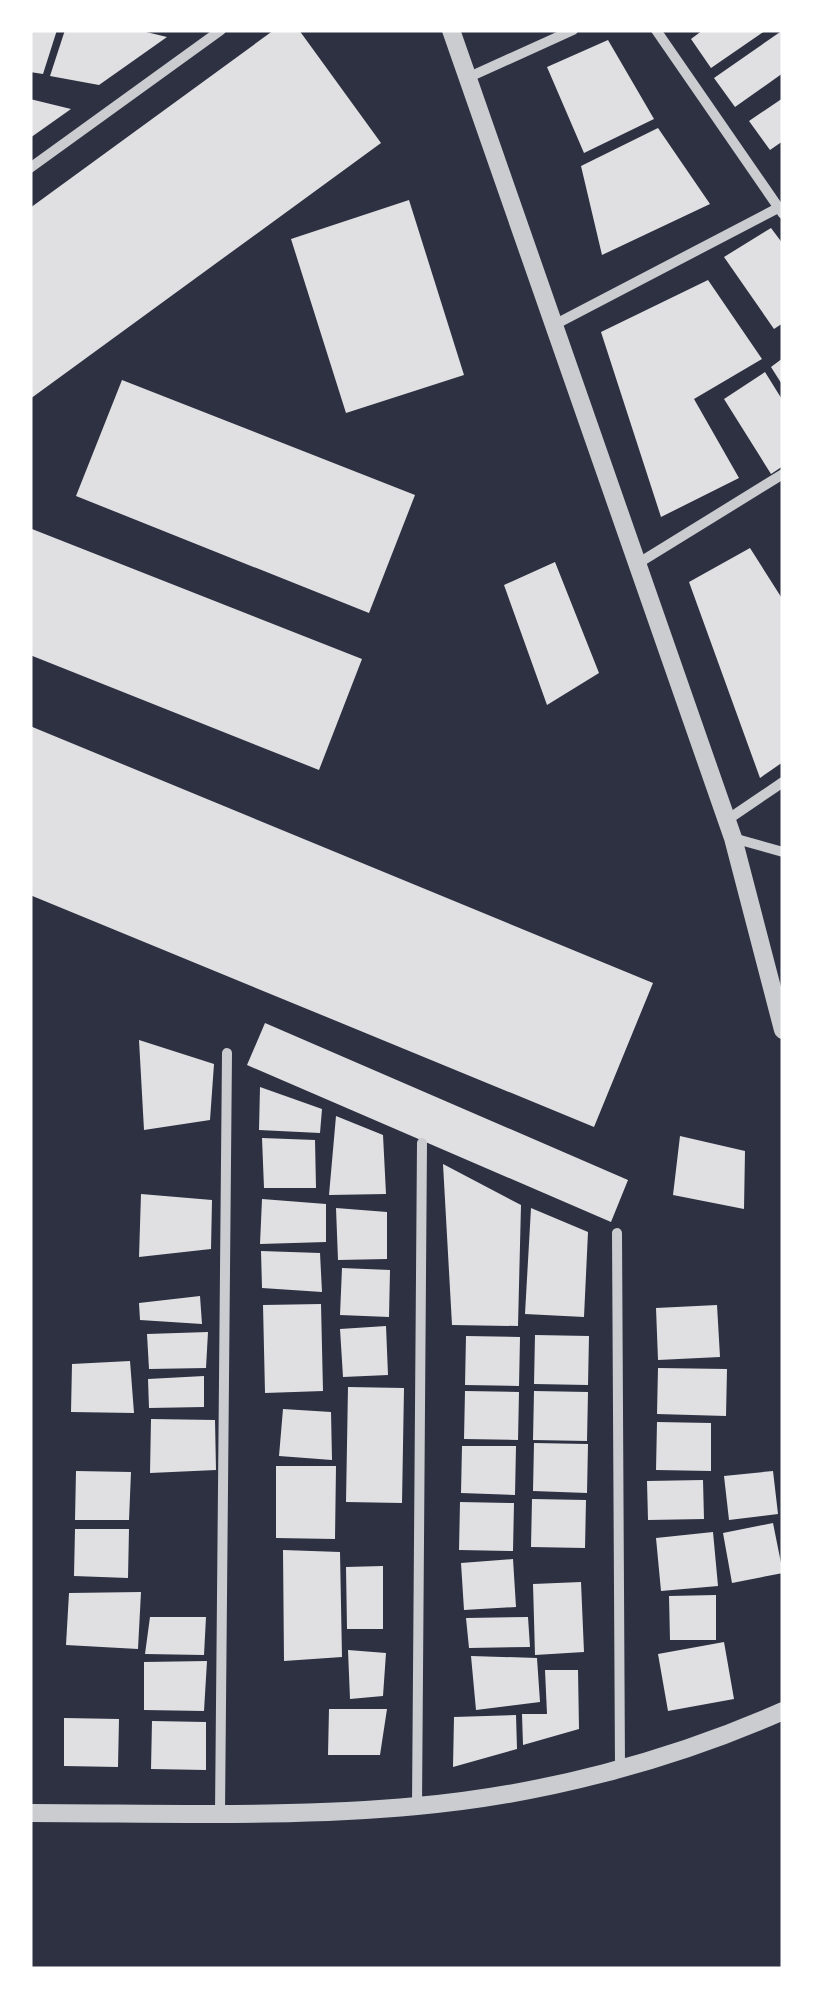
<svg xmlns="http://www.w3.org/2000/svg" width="813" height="1999" viewBox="0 0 813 1999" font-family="'Roboto Condensed',sans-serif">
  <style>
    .building { fill: #e0e0e3 }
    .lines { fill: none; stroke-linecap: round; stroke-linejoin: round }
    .minor { stroke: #caccd0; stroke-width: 10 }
    .tertiary { stroke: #caccd0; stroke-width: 18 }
  </style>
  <rect width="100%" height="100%" fill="#2d3142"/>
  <path class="building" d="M30,30h27l-14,44 -13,-2z
    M65,30h73l29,7 -68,48 -49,-9z
    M274,30h25l82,113 -351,256v-191z
    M703,30h63l-55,38 -20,-29z
    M783,30v43l-48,34 -21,-29z
    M608,40l46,79 -70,34 -37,-86z
    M783,98v43l-13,9 -21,-29z
    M30,99l41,10 -41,29z
    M658,128l52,76 -108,51 -21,-89z
    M409,200l55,175 -118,38 -55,-174z
    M771,228l12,16v79l-9,6 -50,-72z
    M708,280l54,79 -68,40 45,79 -78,39 -60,-185z
    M783,358v28l-12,-19z
    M765,372l18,29v65l-12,8 -47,-75z
    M122,380l293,115 -46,118 -293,-117z
    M32,529l330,130 -43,111 -289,-115z
    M750,548l33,52v162l-23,16 -71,-196z
    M555,562l44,111 -52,32 -43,-120z
    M30,726l623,257 -59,144 -564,-232z
    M265,1023l363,157 -17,42 -364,-157z
    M139,1040l75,24 -4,56 -66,10z
    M260,1087l62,22 -2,24 -61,-3z
    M336,1116l47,19 3,59 -57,1z
    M680,1136l65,15 -1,58 -71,-14z
    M262,1138l53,2 1,48h-52z
    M443,1164l78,41 -3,121 -66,-1z
    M141,1194l71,6 -1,49 -72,8z
    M262,1199l64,5v38l-66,2z
    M336,1208l51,4v47l-49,1z
    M531,1208l57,24 -4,85 -59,-3z
    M261,1251l59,2 2,39 -60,-4z
    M342,1268l48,2 -1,47 -49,-2z
    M200,1296l2,28 -62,-4 -1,-17z
    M321,1304l2,87 -58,2 -2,-88z
    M717,1305l3,52 -62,3 -2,-52z
    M386,1326l2,49 -45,2 -3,-48z
    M208,1332l-2,36 -57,1 -2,-35z
    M535,1335l54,1 -1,49 -54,-1z
    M466,1336l54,1 -1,49 -54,-1z
    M130,1361l4,52 -63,-1 1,-48z
    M658,1368l69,1 -1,47 -69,-2z
    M204,1376v31l-55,1 -1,-29z
    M348,1387l56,1 -2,115 -56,-1z
    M465,1391l54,1 -1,48 -54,-1z
    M534,1391l54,1 -1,49 -54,-1z
    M283,1409l48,3 1,48 -53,-4z
    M151,1419l64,1 1,50 -66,3z
    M657,1422l54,1v48l-55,-1z
    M534,1443l54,1 -1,49 -54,-2z
    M462,1446h54l-1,49 -54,-2z
    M276,1466h60l-1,73 -59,-1z
    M76,1471l55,1 -2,48h-54z
    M773,1471l5,43 -49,6 -5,-44z
    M703,1480l1,39 -56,1 -1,-39z
    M532,1499l54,1 -1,48 -54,-1z
    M460,1502l54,1 -1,48 -54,-1z
    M773,1523l10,50 -51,10 -9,-50z
    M75,1529h54l-1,49 -54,-2z
    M713,1532l5,54 -57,5 -5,-53z
    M283,1550l57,2 2,105 -58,4z
    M513,1559l3,48 -52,3 -3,-47z
    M383,1566v63h-36l-1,-62z
    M581,1582l3,70 -49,3 -2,-71z
    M141,1592l-3,57 -72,-4 3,-52z
    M716,1595v45h-46l-1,-44z
    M150,1617h56l-2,38 -59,-1z
    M528,1617l2,30 -61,1 -3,-30z
    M724,1642l10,57 -66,12 -10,-57z
    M348,1650l38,3 -3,43 -33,3z
    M471,1656l66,2 3,44 -64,8z
    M207,1661l-3,50 -60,-1v-48z
    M545,1670h33l1,59 -56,16 -1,-31h25z
    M329,1709h58l-7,46h-52z
    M516,1715l1,34 -64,18 1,-50z
    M64,1718l55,1 -1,48 -54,-1z
    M152,1721l54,1v48l-55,-1z"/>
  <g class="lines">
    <path class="minor" d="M656,30l127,184
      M467,78l106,-48
      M30,168l191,-138
      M554,325l224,-117
      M637,564l146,-90
      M727,820l56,-38
      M733,838l50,14
      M617,1233l3,534
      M417,1806l5,-663
      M220,1813l7,-760"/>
    <path class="tertiary" d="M451,30l282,808 50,192
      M30,1813c127,0 260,5 387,-7 124,-11 253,-45 366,-95"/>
  </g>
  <rect width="813" height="1999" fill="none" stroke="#ffffff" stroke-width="65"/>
</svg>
